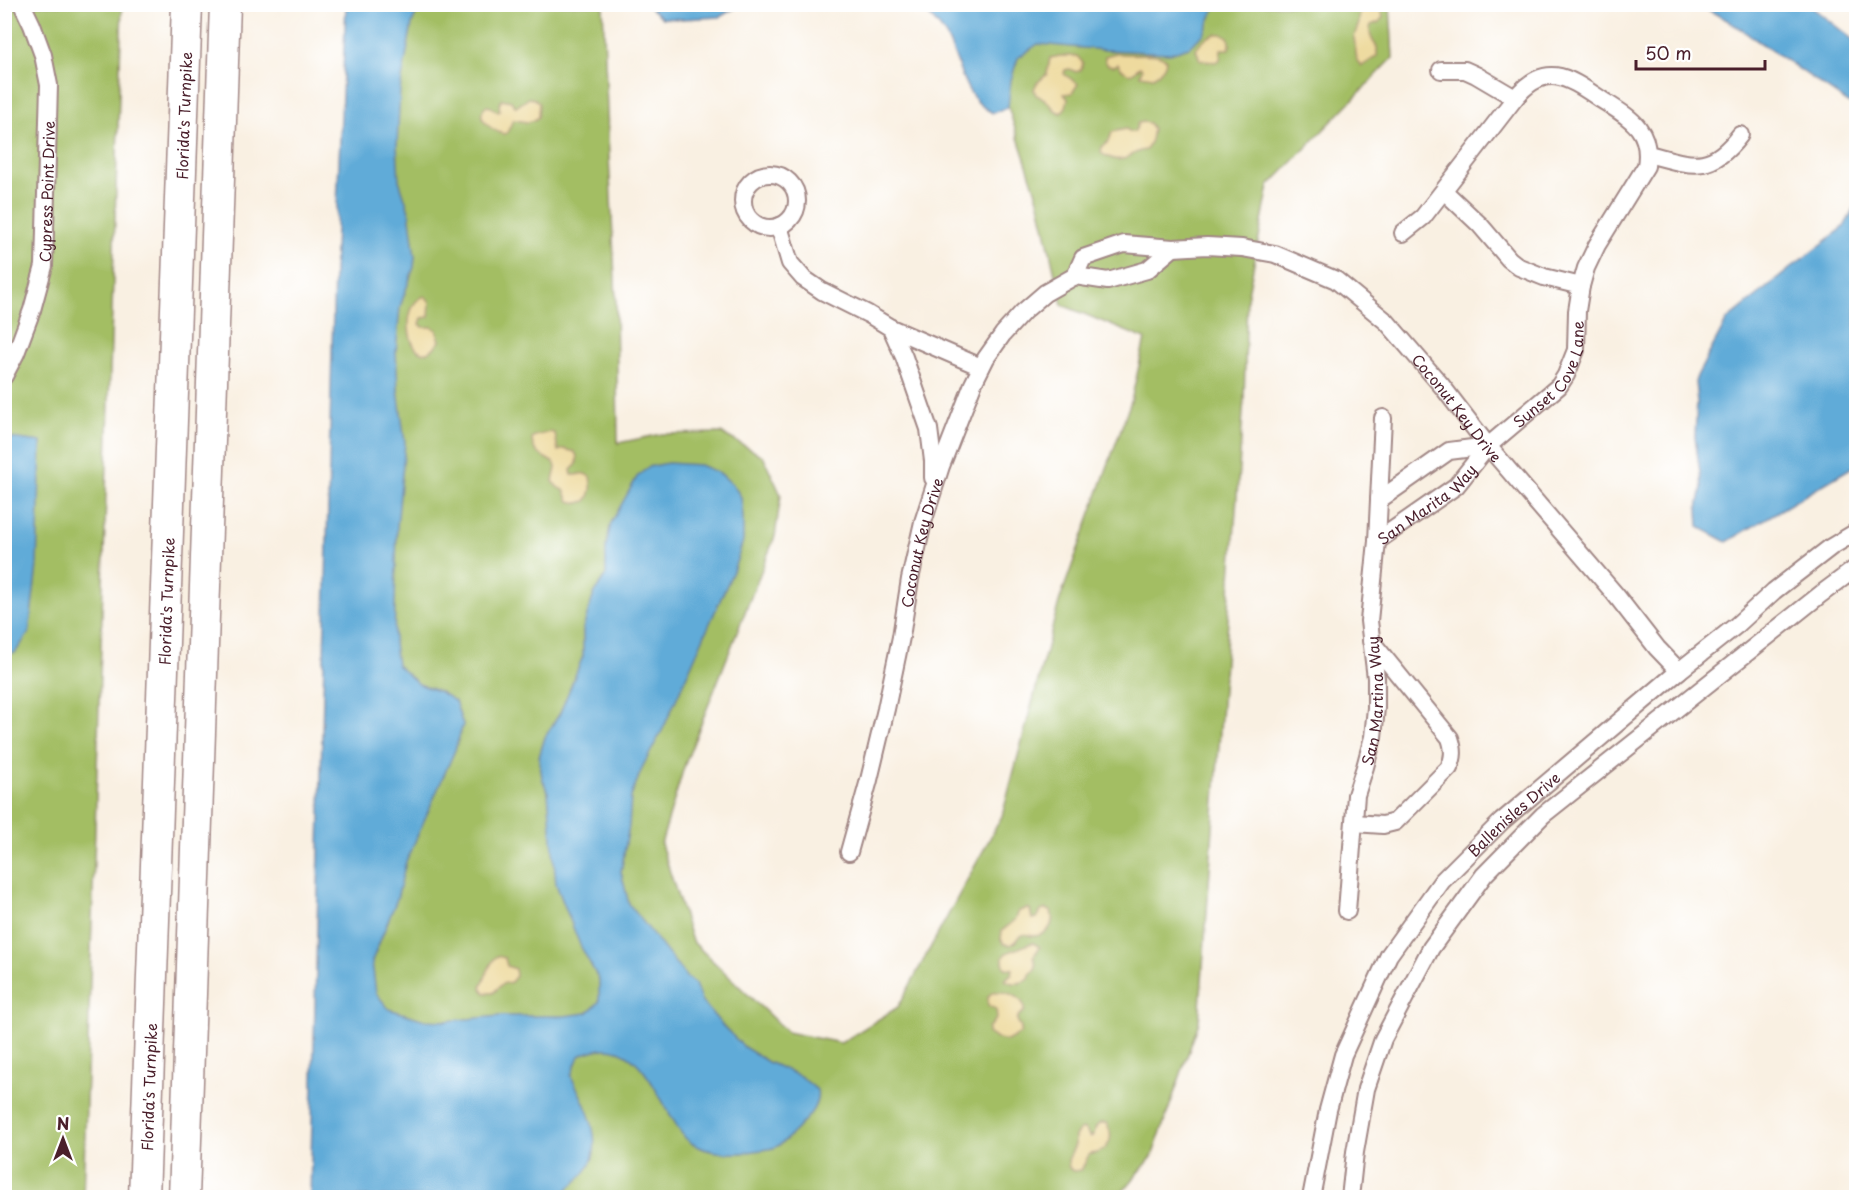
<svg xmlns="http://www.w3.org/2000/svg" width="1861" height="1202" viewBox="0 0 1861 1202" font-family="'Playpen Sans',sans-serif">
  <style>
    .green { fill: #a3be64; stroke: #766e48; stroke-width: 1.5 }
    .sand { fill: #eeda9e; stroke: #9c7c64; stroke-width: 1.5 }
    .water { fill: #60abd8; stroke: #556582; stroke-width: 1.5 }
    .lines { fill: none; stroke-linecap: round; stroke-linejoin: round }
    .minor-casing { stroke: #a28886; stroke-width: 20 }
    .motorway-casing { stroke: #a28886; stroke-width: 33 }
    .minor { stroke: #fff; stroke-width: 16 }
    .motorway { stroke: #fff; stroke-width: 30 }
    .labels { text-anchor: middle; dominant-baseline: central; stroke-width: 6; stroke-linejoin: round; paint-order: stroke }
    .street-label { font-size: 15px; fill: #4a1f2b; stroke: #fff }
  </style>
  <rect width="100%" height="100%" fill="#fff"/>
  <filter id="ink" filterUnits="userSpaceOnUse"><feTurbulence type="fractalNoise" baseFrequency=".0167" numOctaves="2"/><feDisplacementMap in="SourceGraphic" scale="12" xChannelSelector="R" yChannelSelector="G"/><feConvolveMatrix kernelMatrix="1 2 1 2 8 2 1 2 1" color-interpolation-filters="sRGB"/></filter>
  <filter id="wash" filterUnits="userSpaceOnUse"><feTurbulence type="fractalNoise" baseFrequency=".008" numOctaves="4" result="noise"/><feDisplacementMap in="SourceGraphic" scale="24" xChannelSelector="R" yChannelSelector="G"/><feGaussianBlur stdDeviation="1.35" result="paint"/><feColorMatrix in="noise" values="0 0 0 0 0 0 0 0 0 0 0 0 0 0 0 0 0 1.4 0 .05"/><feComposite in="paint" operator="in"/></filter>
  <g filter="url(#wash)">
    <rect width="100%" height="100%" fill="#f9f0e2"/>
    <path class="green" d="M5,5h117l-39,1192 -78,1z
      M397,5h206l5,130 8,165 2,143 44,-9 59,-1 42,23 18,39 -6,41 -91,231 -23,77 31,97 95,91 54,11 57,-36 104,-191 57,-214 72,-201 14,-62 -83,-34 -24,-106 -30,-92v-65l183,-37h199l3,53 -124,128 -22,113 -3,100 -45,623 -47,135 -34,40h-671l-86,-134z"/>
    <path class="sand" d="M1362,4l18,1 3,12 -4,5 -8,3c-3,8 1,16 6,22v9l-15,10 -5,-5 -3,-24 5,-14 1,-15z
      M1216,34c10,-1 17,4 13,15h-8l-1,11 -5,2 -15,-2 -4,-11c6,-9 10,-12 20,-15z
      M1116,53c15,4 38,-3 50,6 0,8 -6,14 -13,18l-13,-2 2,-6 -2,-2c-3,1 -4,4 -6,5 -6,5 -13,-3 -16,-8l-4,2 -6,-1 -3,-4v-5z
      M1060,56h17l6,7 -2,7 -5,2 -6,-3 -5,1 -1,4 14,10 -6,9 -8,1 4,5 -2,8 -5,6 -5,-2 -11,-12 -9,-4 -2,-6 3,-6 10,-9 3,-16z
      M529,98l6,1 4,4 -1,14c-9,9 -15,3 -25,3l-6,13 -4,1c-11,-4 -31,-17 -16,-28l4,1 7,5 2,-1 -1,-6 3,-6 9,2 5,6z
      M1143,122l6,1 4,6 -2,11 -5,10c-15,1 -17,12 -32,9 -6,-2 -8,-2 -13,-6l1,-6 7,-6 3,-9 14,-3 5,3 4,-1 3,-8z
      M425,296l5,6 -1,15 -7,1 -2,6 3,3h9l5,3 3,11c-29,40 -45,-37 -15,-45z
      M551,432l4,2 3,17 6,-2 11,3 2,5v7l-6,6 1,5c9,1 9,-5 18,2 2,10 2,16 -4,24l-7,2 -10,-2 -5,-11 -7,-3 -4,-6 3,-13 -1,-4c-12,-9 -23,-9 -23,-26l3,-2z
      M1025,909h5l2,10 5,-1 4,-7 5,-2 5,2c4,13 -2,23 -16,25 -5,1 -9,-4 -14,0 -4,3 -6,7 -11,9l-6,-1 -3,-5 1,-8 13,-11 4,-9z
      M1033,943l7,4 -7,10c4,8 4,12 -3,17l-1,5c-9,5 -15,6 -24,1l7,-7 1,-4 -8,-1c-6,-14 1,-16 14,-20 5,-2 8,-4 14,-5z
      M497,956l8,2 2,8 8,3 1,7 -5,6 -9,2 -9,9h-8l-4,-6c5,-10 8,-24 16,-31z
      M992,992c13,-1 34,3 32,20l-5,3 -2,5 4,8v5l-14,8 -12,-3 -7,-5v-5l9,-10 -1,-9 -8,-3v-9z
      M1100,1123h6c10,15 2,30 -16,31 -4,4 -5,11 -9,16l-7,1 -5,-3 -1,-8 7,-15v-9l5,-6 5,-1 5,8 4,-2 2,-8z"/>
    <path class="water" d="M346,5h74l-8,19 -12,66 -3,56 2,34 10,31 6,46 -1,10 -14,40 -4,45 2,37 7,54 -8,84 -3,116 3,22 22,19 21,8 15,9 8,24 -8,25 -49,112 -9,37 -25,62 4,32 13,16 36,11 20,1 55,-5h64l23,-3 12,-11v-22l-19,-35 -24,-61 -8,-91 -6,-15 -3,-21 6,-20 15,-24 23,-57v-28l11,-34 12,-19v-29l5,-23 26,-46 11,-10 20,-4 32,2 21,9 13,12 7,11 2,19v25l-9,28 -71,160 -20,37 -12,31 -2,29 -8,46 8,32 58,74 8,6 6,16 21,25 22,22 24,15 32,14 17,14c3,17 -10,27 -20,39 -5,5 -14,15 -21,18 -7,3 -19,3 -27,5 -18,3 -42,1 -58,-9 -7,-5 -13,-14 -17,-22 -23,-37 -41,-92 -95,-65l-8,20c14,27 37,69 14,96 -8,10 -18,18 -28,25h-247l24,-925z
      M648,5h92l-20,12 -39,2 -19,-1 -12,-10z
      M918,5h298l-12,29 -15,13 -19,6 -65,-3 -67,-6 -20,14 -7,22 -3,27 -15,6c-30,-14 -32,-47 -45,-73 -6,-13 -20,-26 -30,-35z
      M1699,5h110l47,37v66l-129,-88z
      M1856,203v262l-129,77 -28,-15 -1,-19 4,-21 -7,-50 2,-35 -2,-20 2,-6 30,-56 65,-53 52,-40z
      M10,438l31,4 -4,123 -8,68 -14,20h-11v-206z"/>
  </g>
  <g filter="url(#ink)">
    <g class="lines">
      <defs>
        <g id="minor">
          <path d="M1441,70h24l11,5 39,23"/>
          <path d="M1648,154c43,11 62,21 92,-19"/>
          <circle cx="770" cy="201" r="27"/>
          <path d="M1444,191l36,34 29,34 10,8 25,10 37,9"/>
          <path d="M779,226l11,37 13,15 19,13 46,23 23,14 13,29 25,72 4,32v17"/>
          <path d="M1075,276l33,5 39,-11 26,-22"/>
          <path d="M891,328l90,39"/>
          <path id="s1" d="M4,376l12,-23 16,-43 12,-44 5,-181 -6,-30 -11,-30 -10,-21"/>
          <path d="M1379,500l70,-49 39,-5"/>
          <path id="s2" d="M1377,541l79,-55 32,-40 71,-60 7,-11 10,-25 1,-39 4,-25 5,-18 11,-23 49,-79c6,-37 -16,-48 -44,-66 -33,-22 -56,-40 -87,-2l-92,119 -20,16"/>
          <path d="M1354,823l29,2 12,-3 54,-54c5,-11 5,-18 1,-30l-79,-97"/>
          <path id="s3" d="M849,852l20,-72 17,-71 15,-72 9,-58 13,-57 18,-56 32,-82 13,-26 17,-24 20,-22 22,-19 30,-17 8,-18 41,-14 49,4 34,-2 35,2 33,6 61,26 51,42 55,64 46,60 127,148 42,54 22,23"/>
          <path id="s4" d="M1347,911l9,-116 9,-28 8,-30 3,-29v-30l-7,-57 8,-80 6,-123"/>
          <path id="s5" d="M1311,1198l17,-88 15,-55 46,-100 53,-74 60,-60 177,-150 58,-46 37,-34 57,-44 25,-15"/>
          <path d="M1350,1198l5,-46 11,-63 17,-50 48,-91 53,-73 59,-60 278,-221 35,-26"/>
        </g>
        <g id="motorway">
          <path id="s6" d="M144,1198l43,-1194"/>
          <path d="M184,1198l41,-1194"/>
        </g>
      </defs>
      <use href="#minor" class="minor-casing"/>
      <use href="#motorway" class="motorway-casing"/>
      <use href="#minor" class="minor"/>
      <use href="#motorway" class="motorway"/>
    </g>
  </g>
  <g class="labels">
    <g class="street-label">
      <text stroke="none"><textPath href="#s6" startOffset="1083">Florida's Turnpike</textPath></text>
      <text stroke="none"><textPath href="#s1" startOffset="192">Cypress Point Drive</textPath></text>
      <text stroke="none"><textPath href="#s2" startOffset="246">Sunset Cove Lane</textPath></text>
      <text stroke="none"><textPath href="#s3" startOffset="1095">Coconut Key Drive</textPath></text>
      <text stroke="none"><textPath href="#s2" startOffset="62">San Marita Way</textPath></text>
      <text stroke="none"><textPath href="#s3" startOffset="318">Coconut Key Drive</textPath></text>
      <text stroke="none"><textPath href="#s6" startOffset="597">Florida's Turnpike</textPath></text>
      <text stroke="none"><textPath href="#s4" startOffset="213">San Martina Way</textPath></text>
      <text stroke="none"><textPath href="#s5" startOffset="446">Ballenisles Drive</textPath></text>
      <text stroke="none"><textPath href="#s6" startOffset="111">Florida's Turnpike</textPath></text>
    </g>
  </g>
  <rect width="1861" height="1202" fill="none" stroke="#fff" stroke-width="24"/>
  <g transform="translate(63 1139)" stroke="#ffffff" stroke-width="4.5" paint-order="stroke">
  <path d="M0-4.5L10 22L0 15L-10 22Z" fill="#4a1f2b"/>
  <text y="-9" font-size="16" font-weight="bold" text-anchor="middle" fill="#4a1f2b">N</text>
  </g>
  <path d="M1636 60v9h129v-9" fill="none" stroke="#4a1f2b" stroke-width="3"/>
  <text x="1645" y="60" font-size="18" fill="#4a1f2b" stroke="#ffffff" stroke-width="4.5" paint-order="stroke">50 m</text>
</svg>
